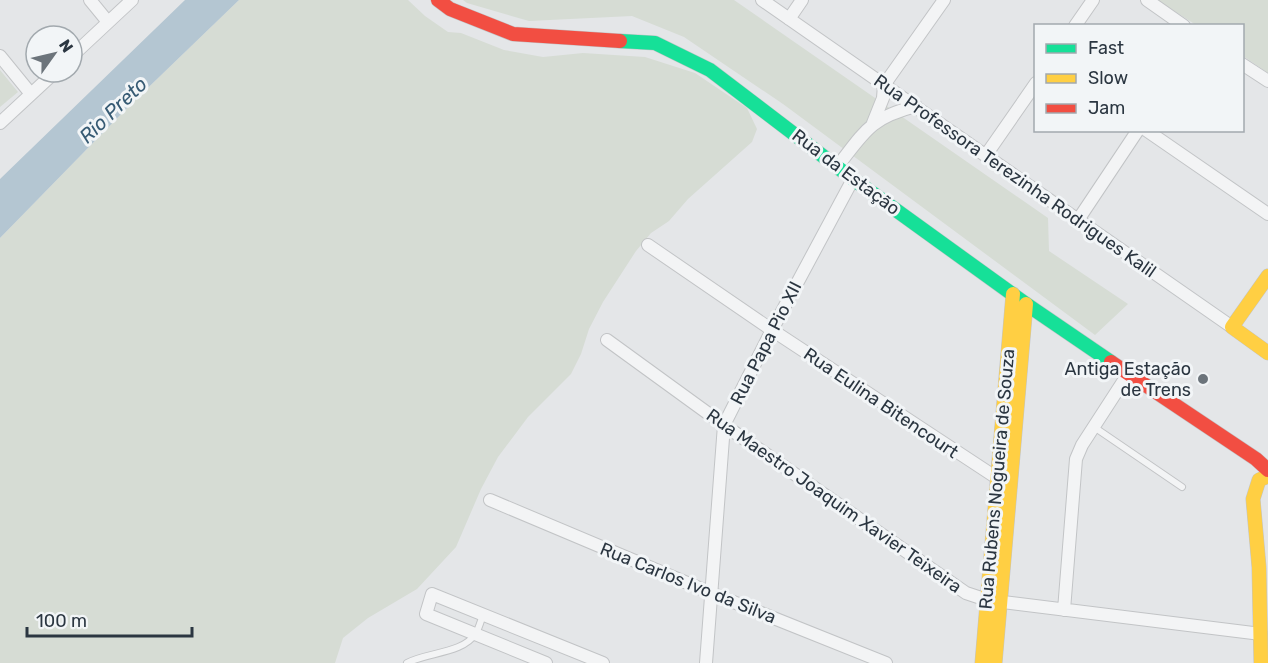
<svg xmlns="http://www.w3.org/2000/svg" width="1268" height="663" viewBox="0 0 1268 663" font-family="Rubik,sans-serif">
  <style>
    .green { fill: #d6dcd4 }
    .water { fill: #b4c6d2 }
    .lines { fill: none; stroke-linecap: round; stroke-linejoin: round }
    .lane-casing { stroke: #c2c4c6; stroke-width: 8 }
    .street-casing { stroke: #c2c4c6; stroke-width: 14 }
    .fast-casing { stroke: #c2c4c6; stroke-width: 15 }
    .slow-casing { stroke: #c2c4c6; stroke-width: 15 }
    .jam-casing { stroke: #c2c4c6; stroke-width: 15 }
    .lane { stroke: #f3f4f5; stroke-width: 6 }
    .street { stroke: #f3f4f5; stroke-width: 12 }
    .fast { stroke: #16e098; stroke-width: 14 }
    .slow { stroke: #ffcf43; stroke-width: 14 }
    .jam { stroke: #f24e42; stroke-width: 14 }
    .poi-dot { fill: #6c747b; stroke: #f2f5f7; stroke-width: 2 }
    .labels { text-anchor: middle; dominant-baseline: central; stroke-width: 6; stroke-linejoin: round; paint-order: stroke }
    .street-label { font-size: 18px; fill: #2b3641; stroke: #f2f5f7 }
    .poi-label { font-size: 18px; fill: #2b3641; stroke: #f2f5f7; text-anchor: end }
    .water-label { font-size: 20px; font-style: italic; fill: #365a73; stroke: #f2f5f7 }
  </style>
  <rect width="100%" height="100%" fill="#e4e6e8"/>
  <path class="green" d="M239,0h169l17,16 23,16 13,1 43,17 39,7 40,-4 62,4 50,16 52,35 10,21 -5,13 -64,57 -19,22 -18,12 -15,18 -33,51 -14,27 -8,25 -10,20 -43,43 -30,40 -17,32 -25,58 -39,42 -49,29 -25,20 -8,25h-335v-425l128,-131z
    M463,0h271l314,218 1,33 79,53 -33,31 -312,-231 -99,-67 -52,-21 -103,5 -62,-18z
    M1157,0h111v73l-25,-17 -1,-30 -46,-1z
    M0,70l18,22 -18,15z"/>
  <path class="water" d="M185,0h54l-111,107 -128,131v-59z"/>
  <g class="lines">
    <defs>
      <path id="lane" d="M1094,427l88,60
        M407,663c20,-11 56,-9 69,-30 3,-5 5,-13 7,-18"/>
      <path id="street" d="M90,0l18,22
        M762,0l470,327
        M1147,0l37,26
        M789,19l13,-19
        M1075,26l18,-26
        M0,56l31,38
        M72,56l60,-56
        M1242,64l26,17
        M0,123l55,-51
        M873,123l10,-25 1,-13 60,-85
        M1146,130l122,84
        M986,155l50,-72
        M837,167c28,-36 33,-49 79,-61
        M1078,220l60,-90
        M648,245l124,85 231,152
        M607,340l117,85 242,168 21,7 274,34
        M490,500l221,93 175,70
        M1064,610l12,-151 6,-14 46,-71
        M546,663l-120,-49 6,-20 171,69
        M706,663l18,-238 48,-95 81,-151"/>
      <path id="fast" d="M620,41l35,2 55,27 143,109 173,125 85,58"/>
      <path id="slow" d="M1268,276l-36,51 36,26
        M982,663l31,-369
        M995,663l31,-359
        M1261,663l-2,-96 -6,-68 6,-19 9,-4"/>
      <path id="jam" d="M438,0l12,9 63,25 107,7
        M1111,362l145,97 12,11"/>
    </defs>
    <use href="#lane" class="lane-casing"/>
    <use href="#street" class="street-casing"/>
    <use href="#fast" class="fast-casing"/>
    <use href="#slow" class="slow-casing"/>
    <use href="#jam" class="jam-casing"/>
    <use href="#lane" class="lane"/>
    <use href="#street" class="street"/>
    <use href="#fast" class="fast"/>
    <use href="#slow" class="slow"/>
    <use href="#jam" class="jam"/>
  </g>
  <circle class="poi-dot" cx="1203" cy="379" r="6"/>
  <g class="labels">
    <g class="street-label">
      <text transform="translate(846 172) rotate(37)">Rua da Estação</text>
      <text transform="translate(1015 176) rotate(35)">Rua Professora Terezinha Rodrigues Kalil</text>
      <text transform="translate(766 343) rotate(-63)">Rua Papa Pio XII</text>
      <text transform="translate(881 403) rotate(34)">Rua Eulina Bitencourt</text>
      <text transform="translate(997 479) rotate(-85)">Rua Rubens Nogueira de Souza</text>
      <text transform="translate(834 501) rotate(35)">Rua Maestro Joaquim Xavier Teixeira</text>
      <text transform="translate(688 583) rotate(22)">Rua Carlos Ivo da Silva</text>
    </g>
    <g class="poi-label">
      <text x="1191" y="369">Antiga Estação<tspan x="1191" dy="21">de Trens</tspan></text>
    </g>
    <g class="water-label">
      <text transform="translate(113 110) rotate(-44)">Rio Preto</text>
    </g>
  </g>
  <rect x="1034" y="24" width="210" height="108" fill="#f2f5f7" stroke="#a2a9ae" stroke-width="1.5"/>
  <rect x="1046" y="44" width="30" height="9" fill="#16e098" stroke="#a2a9ae" stroke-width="1.5"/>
  <text x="1088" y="54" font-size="18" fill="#2b3641">Fast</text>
  <rect x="1046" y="74" width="30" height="9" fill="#ffcf43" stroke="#a2a9ae" stroke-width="1.5"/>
  <text x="1088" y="84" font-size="18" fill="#2b3641">Slow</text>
  <rect x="1046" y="104" width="30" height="9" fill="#f24e42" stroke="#a2a9ae" stroke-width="1.5"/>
  <text x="1088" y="114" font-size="18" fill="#2b3641">Jam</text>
  <g transform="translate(54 54) rotate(56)"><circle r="28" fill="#f2f5f7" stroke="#a2a9ae" stroke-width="1.5"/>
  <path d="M0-4.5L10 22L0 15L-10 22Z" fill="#6c747b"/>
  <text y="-9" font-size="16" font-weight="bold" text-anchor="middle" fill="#2b3641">N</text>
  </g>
  <path d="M27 627v9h165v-9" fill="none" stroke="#2b3641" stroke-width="3"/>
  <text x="36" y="627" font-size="18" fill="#2b3641" stroke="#f2f5f7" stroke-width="4.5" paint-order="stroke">100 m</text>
</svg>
